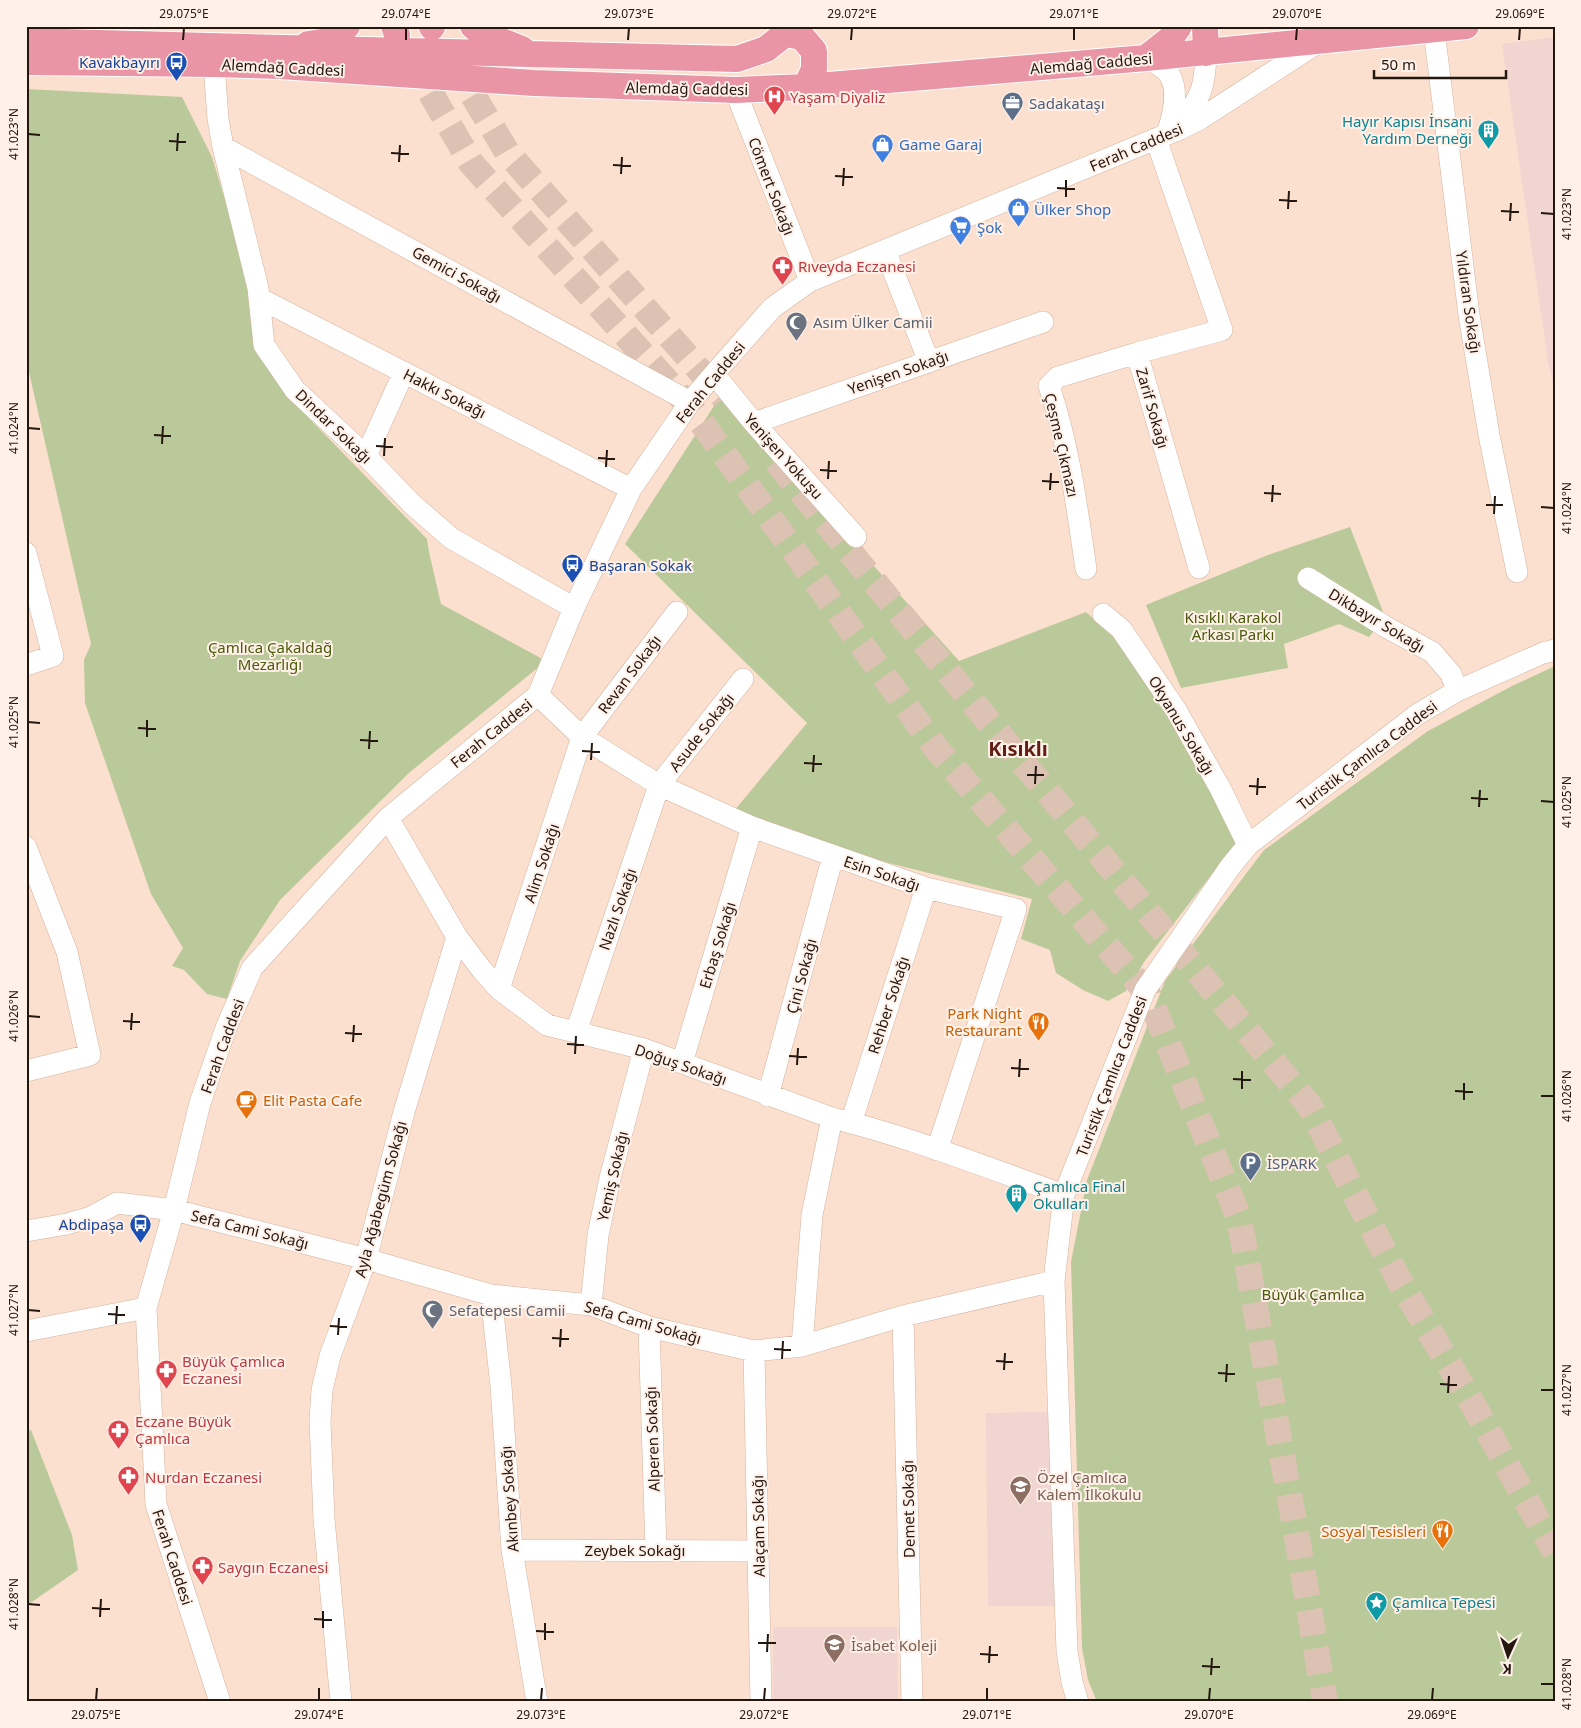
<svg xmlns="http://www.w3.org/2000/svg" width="1581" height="1728" viewBox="0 0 1581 1728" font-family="'Noto Sans',sans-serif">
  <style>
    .education { fill: #f0d5d1 }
    .green { fill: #bac999 }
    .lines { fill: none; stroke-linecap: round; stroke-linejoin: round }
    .major-tunnel { stroke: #dbc2b2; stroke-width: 26; stroke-dasharray: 26 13; stroke-linecap: butt }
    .minor-casing { stroke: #d4b29e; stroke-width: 22 }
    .major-casing { stroke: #fff; stroke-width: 28 }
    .minor { stroke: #fff; stroke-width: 21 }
    .major { stroke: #e995a5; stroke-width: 26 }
    .ticks { fill: none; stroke: #231710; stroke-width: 2 }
    .labels { text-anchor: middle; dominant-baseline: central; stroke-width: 4; stroke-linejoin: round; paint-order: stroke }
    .transit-label { font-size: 15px; fill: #164399; stroke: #fff0e8; text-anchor: end }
    .street-label { font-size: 15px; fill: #231710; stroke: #fff0e8 }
    .health-label { font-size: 15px; fill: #be3a42; stroke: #fff0e8; text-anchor: start }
    .service-label { font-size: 15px; fill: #4e5e75; stroke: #fff0e8; text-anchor: start }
    .culture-label { font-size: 15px; fill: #0d838f; stroke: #fff0e8; text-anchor: start }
    .shop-label { font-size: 15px; fill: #366cbe; stroke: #fff0e8; text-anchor: start }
    .worship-label { font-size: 15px; fill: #5b616d; stroke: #fff0e8; text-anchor: start }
    .park-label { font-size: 15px; fill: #495a0a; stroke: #fff0e8 }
    .food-label { font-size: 15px; fill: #c56008; stroke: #fff0e8; text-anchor: end }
    .education-label { font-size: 15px; fill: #785e54; stroke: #fff0e8; text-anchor: start }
    .district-label { font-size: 20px; font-weight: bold; fill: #611e14; stroke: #fff0e8 }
    .neatline { fill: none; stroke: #231710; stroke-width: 2 }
    .ticks-label { font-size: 12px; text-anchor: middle; fill: #231710 }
  </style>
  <rect width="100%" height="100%" fill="#fce0cf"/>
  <path class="education" d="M1555,37v354l-7,-30 -46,-317z
    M1049,1412l8,194h-69l-2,-193z
    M773,1627h124l1,75h-125z"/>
  <path class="green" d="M26,89l156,8 30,60 40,131 43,116 132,135 2,13 12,52 105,57 -136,111 -130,128 -40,61 -13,38 -20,-5 -23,-24 -12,-4 11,-18 -32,-54 -66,-191 -1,-43 7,-16 -65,-285z
    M721,395l238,266 127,-49 36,33 17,22 100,172 -95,123 -11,20 -2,-1 -5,10 -18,10 -25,-11 -27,-17 -6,-23 -29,-11 11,-40 -155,-39 -143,-49 73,-88 -182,-179z
    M1350,527l35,90 -16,20 -30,-13 -55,20 4,24 -107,20 -35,-83 122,-50z
    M1555,666v1036h-458l-9,-22 -6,-32 -11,-386 16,-82 78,-199 99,-131 164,-119 84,-45z
    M31,1430l41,105 6,35 -52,36v-175z"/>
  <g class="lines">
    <path class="major-tunnel" d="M411,59l60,104 220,245 245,340 212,246 91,224 60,331 26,153
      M453,62l54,90 217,246
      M776,461l198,243 335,401 91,177 75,126 80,144"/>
    <defs>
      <path id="minor" d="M1434,30l35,285 20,120 28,137
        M1146,58c5,3 12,6 17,10 19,14 10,48 4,66
        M214,64l4,55 5,28 35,141 6,57 31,45 71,66 46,48 39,34 123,70
        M735,90l75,191
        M1176,125c25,-24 29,-37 30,-72
        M1156,139l66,191 -85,23 62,215
        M223,147l467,255
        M885,250l44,112
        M259,298l372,191
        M714,374l40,49 102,114
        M754,423l289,-101
        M366,456l38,-84
        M26,553l27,103 -27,9
        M1086,569c-9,-62 -17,-124 -37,-183l9,-9 79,-24
        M1308,578l78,49 46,25 19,22 6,17
        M1103,614l18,15 55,81 44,78 28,57
        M538,695l44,42 77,48 93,42 174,61 90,21 -79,241
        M388,818l69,119 25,33 17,19 48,36 97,24 188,69c79,19 156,50 232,77
        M26,847l41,105 23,103 -64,16
        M499,989l83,-252 95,-125
        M576,1032l83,-247 84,-106
        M682,1063l70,-236
        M768,1096l65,-240
        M851,1123l75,-235
        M26,1231l41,-7 24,-7 26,-14 57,7 192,49 125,36 100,10 58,22 105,24 48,-5 101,-30 151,-35
        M491,1295l10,91 11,164 25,152
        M591,1305l7,-70 12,-57 34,-129
        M903,1316l9,386
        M649,1327l7,223
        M26,1331l120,-23
        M802,1346l10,-131 20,-97
        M754,1351l7,351
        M512,1550l246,1
        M220,1702l-64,-198 -10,-196 28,-98 26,-107 26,-75 26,-60 136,-150 150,-123 36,-87 57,-119 59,-87 24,-28 58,-66 38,-27 370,-152 20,-10 119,-77
        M341,1702l-17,-183 -4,-98 2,-31 8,-34 36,-97 38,-147 53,-175
        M1078,1702l-6,-20 -5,-31 -13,-370 10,-86 81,-205 85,-123 18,-22 170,-131 39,-23 86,-38 12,-3"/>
      <path id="major" d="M394,26l3,9
        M432,26v1
        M473,26l8,7 41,16
        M1205,26l1,27
        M786,34l16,3 12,14v18l-8,18
        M26,41c237,6 474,14 711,18l29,-10 29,-23
        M308,44l20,-3 19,-15
        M1146,58l24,-19 9,-13
        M26,62l188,2 66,2 254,17 201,7 71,-3 340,-29 320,-32"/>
    </defs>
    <use href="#minor" class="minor-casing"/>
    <use href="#major" class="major-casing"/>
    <use href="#minor" class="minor"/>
    <use href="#major" class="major"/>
  </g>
  <path class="ticks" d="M183,40l1,-12M406,40v-12M628,40l1,-12M851,40l1,-12M1074,40v-12M1296,40l1,-12M1519,40l1,-12M28,134l12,1M169,141l17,1M177,151l1,-18M391,153l18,1M399,162l1,-17M613,165l18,1M621,174l1,-17M835,176l18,1M843,186l1,-18M1057,188l18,1M1066,197v-17M1279,200l18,1M1288,209l1,-18M1501,211l18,1M1541,213l13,1M1510,221l1,-18M28,428l12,1M154,435l17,1M162,444l1,-18M376,446l17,1M384,456l1,-18M598,458l17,1M606,467l1,-17M820,470l17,1M828,479l1,-18M1042,481l17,1M1050,490l1,-17M1264,493l17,1M1272,502l1,-17M1486,505h17M1541,507l13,1M1494,514l1,-18M28,722l12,1M138,728l18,1M147,737v-17M360,740l18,1M369,749l1,-18M582,751l18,1M591,760l1,-17M804,763l18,1M813,772l1,-17M1027,775h17M1035,784l1,-18M1249,786l17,1M1257,795l1,-17M1471,798l17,1M1541,801l13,1M1479,807l1,-17M28,1016l12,1M123,1021l17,1M131,1030l1,-17M345,1033l17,1M353,1042l1,-17M567,1044l17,1M575,1054l1,-18M789,1056l18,1M797,1065l1,-17M1011,1068l18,1M1019,1077l1,-18M1233,1079l18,1M1242,1089v-18M1455,1091l18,1M1541,1096h13M1464,1100v-17M28,1310l12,1M108,1314l17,1M116,1324l1,-18M330,1326l17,1M338,1335l1,-17M552,1338l17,1M560,1347l1,-18M774,1349l17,1M782,1359l1,-18M996,1361l17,1M1004,1370l1,-17M1218,1373l17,1M1226,1382l1,-18M1440,1384l17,1M1541,1390h13M1448,1393l1,-17M28,1604l12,1M92,1608l18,1M100,1617l1,-18M314,1619l18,1M323,1628v-17M536,1631l18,1M545,1640v-17M758,1643h18M767,1652l1,-18M980,1654l18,1M989,1663l1,-17M1202,1666l18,1M1211,1675l1,-17M1541,1684h13M96,1700l1,-12M319,1700v-12M541,1700l1,-12M764,1700l1,-12M987,1700v-12M1209,1700l1,-12M1432,1700l1,-12"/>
  <defs>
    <symbol id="bus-pin" viewBox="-11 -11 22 30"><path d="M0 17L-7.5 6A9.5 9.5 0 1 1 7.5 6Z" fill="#1a4fb4" stroke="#fff0e8"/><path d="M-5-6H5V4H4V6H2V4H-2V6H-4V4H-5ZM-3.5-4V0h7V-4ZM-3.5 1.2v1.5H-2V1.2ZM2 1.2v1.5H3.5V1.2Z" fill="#fff"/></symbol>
    <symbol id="hospital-pin" viewBox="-11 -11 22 30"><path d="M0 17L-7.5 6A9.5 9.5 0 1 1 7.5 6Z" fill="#e0444e" stroke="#fff0e8"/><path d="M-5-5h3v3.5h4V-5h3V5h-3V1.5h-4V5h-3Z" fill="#fff"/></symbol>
    <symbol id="office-pin" viewBox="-11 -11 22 30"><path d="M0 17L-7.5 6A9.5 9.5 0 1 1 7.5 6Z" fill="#5c6f8a" stroke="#fff0e8"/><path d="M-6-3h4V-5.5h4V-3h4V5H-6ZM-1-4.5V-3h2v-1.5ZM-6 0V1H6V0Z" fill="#fff"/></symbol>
    <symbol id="building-pin" viewBox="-11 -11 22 30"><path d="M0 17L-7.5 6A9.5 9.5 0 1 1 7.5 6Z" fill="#0f9aa8" stroke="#fff0e8"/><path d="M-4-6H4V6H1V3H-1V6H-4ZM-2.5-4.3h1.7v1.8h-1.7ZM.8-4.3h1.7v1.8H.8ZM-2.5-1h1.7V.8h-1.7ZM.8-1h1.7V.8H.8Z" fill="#fff"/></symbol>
    <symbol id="shop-pin" viewBox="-11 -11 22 30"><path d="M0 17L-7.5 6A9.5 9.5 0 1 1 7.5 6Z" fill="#3f7fe0" stroke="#fff0e8"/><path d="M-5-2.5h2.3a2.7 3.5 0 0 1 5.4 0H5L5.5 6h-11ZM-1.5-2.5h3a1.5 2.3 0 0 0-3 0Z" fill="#fff"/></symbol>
    <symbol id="supermarket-pin" viewBox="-11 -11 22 30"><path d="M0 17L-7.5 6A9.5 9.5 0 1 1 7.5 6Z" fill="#3f7fe0" stroke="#fff0e8"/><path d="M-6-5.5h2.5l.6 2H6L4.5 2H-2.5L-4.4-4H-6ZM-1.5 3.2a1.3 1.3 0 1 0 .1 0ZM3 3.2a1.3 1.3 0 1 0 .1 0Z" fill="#fff"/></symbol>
    <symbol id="pharmacy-pin" viewBox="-11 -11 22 30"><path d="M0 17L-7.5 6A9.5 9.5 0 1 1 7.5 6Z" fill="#e0444e" stroke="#fff0e8"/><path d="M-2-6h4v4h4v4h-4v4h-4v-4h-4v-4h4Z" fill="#fff"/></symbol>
    <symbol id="mosque-pin" viewBox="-11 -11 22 30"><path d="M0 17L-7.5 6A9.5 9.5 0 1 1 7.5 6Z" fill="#6b7280" stroke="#fff0e8"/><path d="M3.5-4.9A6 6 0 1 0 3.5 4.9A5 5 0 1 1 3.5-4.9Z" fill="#fff"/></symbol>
    <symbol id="restaurant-pin" viewBox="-11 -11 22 30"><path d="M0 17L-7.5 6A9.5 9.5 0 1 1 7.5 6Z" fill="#e8710a" stroke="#fff0e8"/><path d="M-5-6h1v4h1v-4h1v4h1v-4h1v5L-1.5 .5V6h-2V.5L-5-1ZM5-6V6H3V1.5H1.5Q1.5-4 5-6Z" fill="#fff"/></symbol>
    <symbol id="cafe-pin" viewBox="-11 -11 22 30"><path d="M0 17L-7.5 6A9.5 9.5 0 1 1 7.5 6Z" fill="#e8710a" stroke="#fff0e8"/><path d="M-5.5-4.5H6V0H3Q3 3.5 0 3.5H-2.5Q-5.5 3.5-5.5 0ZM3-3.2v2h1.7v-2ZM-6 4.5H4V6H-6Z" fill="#fff"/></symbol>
    <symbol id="parking-pin" viewBox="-11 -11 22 30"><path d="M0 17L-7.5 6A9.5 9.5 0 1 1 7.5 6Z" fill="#5c6f8a" stroke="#fff0e8"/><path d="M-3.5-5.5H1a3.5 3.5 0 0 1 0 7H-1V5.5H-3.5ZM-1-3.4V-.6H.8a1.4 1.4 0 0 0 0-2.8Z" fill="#fff"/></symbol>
    <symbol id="school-pin" viewBox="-11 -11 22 30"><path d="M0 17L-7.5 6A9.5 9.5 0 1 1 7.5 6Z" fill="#8d6e63" stroke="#fff0e8"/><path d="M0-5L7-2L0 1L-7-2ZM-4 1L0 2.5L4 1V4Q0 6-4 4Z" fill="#fff"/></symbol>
    <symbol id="sight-pin" viewBox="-11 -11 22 30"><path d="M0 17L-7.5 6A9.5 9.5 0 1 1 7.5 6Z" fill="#0f9aa8" stroke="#fff0e8"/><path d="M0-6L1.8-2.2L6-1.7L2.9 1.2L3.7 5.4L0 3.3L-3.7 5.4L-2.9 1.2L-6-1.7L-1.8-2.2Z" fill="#fff"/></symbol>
  </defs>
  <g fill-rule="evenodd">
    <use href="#bus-pin" x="164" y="50" width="25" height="34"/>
    <use href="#hospital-pin" x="762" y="84" width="25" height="34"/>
    <use href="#office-pin" x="1000" y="90" width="25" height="34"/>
    <use href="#building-pin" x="1476" y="118" width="25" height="34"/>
    <use href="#shop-pin" x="870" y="132" width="25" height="34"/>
    <use href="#shop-pin" x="1006" y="196" width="25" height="34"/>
    <use href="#supermarket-pin" x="948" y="214" width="25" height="34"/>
    <use href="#pharmacy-pin" x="770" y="254" width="25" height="34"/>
    <use href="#mosque-pin" x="784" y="310" width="25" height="34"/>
    <use href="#bus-pin" x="560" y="552" width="25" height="34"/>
    <use href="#restaurant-pin" x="1026" y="1010" width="25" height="34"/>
    <use href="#cafe-pin" x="234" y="1088" width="25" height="34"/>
    <use href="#parking-pin" x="1238" y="1150" width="25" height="34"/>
    <use href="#building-pin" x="1004" y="1182" width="25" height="34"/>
    <use href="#bus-pin" x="128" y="1212" width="25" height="34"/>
    <use href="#mosque-pin" x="420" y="1298" width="25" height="34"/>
    <use href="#pharmacy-pin" x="154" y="1358" width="25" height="34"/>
    <use href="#pharmacy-pin" x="106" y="1418" width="25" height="34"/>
    <use href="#pharmacy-pin" x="116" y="1464" width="25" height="34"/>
    <use href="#school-pin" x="1008" y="1474" width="25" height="34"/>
    <use href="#restaurant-pin" x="1430" y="1518" width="25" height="34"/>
    <use href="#pharmacy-pin" x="190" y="1554" width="25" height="34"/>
    <use href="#sight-pin" x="1364" y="1590" width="25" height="34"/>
    <use href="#school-pin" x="822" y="1632" width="25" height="34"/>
  </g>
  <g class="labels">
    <g class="transit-label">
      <text x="160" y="62">Kavakbayırı</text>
      <text x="589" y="565" text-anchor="start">Başaran Sokak</text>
      <text x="124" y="1224">Abdipaşa</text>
    </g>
    <g class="street-label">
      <text transform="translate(1091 63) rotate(-5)">Alemdağ Caddesi</text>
      <text transform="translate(283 67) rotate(3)">Alemdağ Caddesi</text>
      <text transform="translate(687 88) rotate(1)">Alemdağ Caddesi</text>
      <text transform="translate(1136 147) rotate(-23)">Ferah Caddesi</text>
      <text transform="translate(772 186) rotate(69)">Cömert Sokağı</text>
      <text transform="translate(457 274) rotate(29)">Gemici Sokağı</text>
      <text transform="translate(1469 302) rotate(82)">Yıldıran Sokağı</text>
      <text transform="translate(898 372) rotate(-19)">Yenişen Sokağı</text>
      <text transform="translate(710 382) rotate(-51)">Ferah Caddesi</text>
      <text transform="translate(445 393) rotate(27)">Hakkı Sokağı</text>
      <text transform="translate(1153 408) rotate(74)">Zarif Sokağı</text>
      <text transform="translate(334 426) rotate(44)">Dindar Sokağı</text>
      <text transform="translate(1062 445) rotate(77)">Çeşme Çıkmazı</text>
      <text transform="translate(784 456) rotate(48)">Yenişen Yokuşu</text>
      <text transform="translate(1377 620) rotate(31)">Dikbayır Sokağı</text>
      <text transform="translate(629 674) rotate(-53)">Revan Sokağı</text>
      <text transform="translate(1182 725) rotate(59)">Okyanus Sokağı</text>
      <text transform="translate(701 732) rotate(-52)">Asude Sokağı</text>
      <text transform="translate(491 733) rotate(-39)">Ferah Caddesi</text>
      <text transform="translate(1367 755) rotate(-37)">Turistik Çamlıca Caddesi</text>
      <text transform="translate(541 863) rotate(-72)">Alim Sokağı</text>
      <text transform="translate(882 873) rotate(19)">Esin Sokağı</text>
      <text transform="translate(617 909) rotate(-71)">Nazlı Sokağı</text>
      <text transform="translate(717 945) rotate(-73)">Erbaş Sokağı</text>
      <text transform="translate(801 976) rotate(-75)">Çini Sokağı</text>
      <text transform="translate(888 1005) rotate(-72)">Rehber Sokağı</text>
      <text transform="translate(222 1046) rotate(-70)">Ferah Caddesi</text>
      <text transform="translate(681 1064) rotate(19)">Doğuş Sokağı</text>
      <text transform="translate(1111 1076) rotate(-69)">Turistik Çamlıca Caddesi</text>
      <text transform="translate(612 1176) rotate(-77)">Yemiş Sokağı</text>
      <text transform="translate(380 1199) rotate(-75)">Ayla Ağabegüm Sokağı</text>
      <text transform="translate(250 1229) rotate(14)">Sefa Cami Sokağı</text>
      <text transform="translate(643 1322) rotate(16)">Sefa Cami Sokağı</text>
      <text transform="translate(652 1439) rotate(-92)">Alperen Sokağı</text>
      <text transform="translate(509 1499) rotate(-94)">Akınbey Sokağı</text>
      <text transform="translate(908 1509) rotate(-91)">Demet Sokağı</text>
      <text transform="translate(758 1526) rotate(-91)">Alaçam Sokağı</text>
      <text x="635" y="1550">Zeybek Sokağı</text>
      <text transform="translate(173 1557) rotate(72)">Ferah Caddesi</text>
    </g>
    <g class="health-label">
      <text x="790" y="97">Yaşam Diyaliz</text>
      <text x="798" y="266">Rıveyda Eczanesi</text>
      <text x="182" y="1361">Büyük Çamlıca<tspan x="182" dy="17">Eczanesi</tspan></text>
      <text x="135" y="1421">Eczane Büyük<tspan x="135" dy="17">Çamlıca</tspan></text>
      <text x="145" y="1477">Nurdan Eczanesi</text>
      <text x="218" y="1567">Saygın Eczanesi</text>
    </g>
    <g class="service-label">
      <text x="1029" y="103">Sadakataşı</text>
      <text x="1267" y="1163">İSPARK</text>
    </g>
    <g class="culture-label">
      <text x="1472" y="121" text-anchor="end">Hayır Kapısı İnsani<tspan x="1472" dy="17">Yardım Derneği</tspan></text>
      <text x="1033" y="1186">Çamlıca Final<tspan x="1033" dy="17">Okulları</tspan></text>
      <text x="1392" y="1602">Çamlıca Tepesi</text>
    </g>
    <g class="shop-label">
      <text x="899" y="144">Game Garaj</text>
      <text x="1034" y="209">Ülker Shop</text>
      <text x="977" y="227">Şok</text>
    </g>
    <g class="worship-label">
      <text x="813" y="322">Asım Ülker Camii</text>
      <text x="449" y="1310">Sefatepesi Camii</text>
    </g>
    <g class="park-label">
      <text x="1233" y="617">Kısıklı Karakol<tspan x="1233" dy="17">Arkası Parkı</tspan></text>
      <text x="270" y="647">Çamlıca Çakaldağ<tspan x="270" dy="17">Mezarlığı</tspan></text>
      <text x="1313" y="1294">Büyük Çamlıca</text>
    </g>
    <g class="food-label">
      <text x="1022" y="1013">Park Night<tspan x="1022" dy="17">Restaurant</tspan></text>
      <text x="263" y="1100" text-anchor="start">Elit Pasta Cafe</text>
      <text x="1426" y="1531">Sosyal Tesisleri</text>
    </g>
    <g class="education-label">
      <text x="1037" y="1477">Özel Çamlıca<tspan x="1037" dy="17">Kalem İlkokulu</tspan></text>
      <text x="851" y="1645">İsabet Koleji</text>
    </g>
    <g class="district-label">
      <text x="1018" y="748">Kısıklı</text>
    </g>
  </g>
  <rect width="1581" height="1728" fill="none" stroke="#fff0e8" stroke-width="55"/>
  <g transform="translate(1508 1656) rotate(183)" stroke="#fff0e8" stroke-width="4" paint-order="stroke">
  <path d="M0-4L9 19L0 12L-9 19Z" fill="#231710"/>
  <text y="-8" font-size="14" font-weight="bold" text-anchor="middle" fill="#231710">K</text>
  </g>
  <path d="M1374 70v8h132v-8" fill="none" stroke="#231710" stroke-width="2.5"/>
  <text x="1381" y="70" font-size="15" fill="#231710" stroke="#fff0e8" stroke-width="4" paint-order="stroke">50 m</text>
  <rect x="28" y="28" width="1526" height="1672" class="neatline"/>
  <g class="ticks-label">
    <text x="184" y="18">29.075°E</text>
    <text x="406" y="18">29.074°E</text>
    <text x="629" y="18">29.073°E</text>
    <text x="852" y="18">29.072°E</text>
    <text x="1074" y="18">29.071°E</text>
    <text x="1297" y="18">29.070°E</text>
    <text x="1520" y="18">29.069°E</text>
    <text transform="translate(14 134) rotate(-90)" y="4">41.023°N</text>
    <text transform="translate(1567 214) rotate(-90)" y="4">41.023°N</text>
    <text transform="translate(14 428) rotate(-90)" y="4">41.024°N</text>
    <text transform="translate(1567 508) rotate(-90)" y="4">41.024°N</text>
    <text transform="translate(14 722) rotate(-90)" y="4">41.025°N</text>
    <text transform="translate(1567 802) rotate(-90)" y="4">41.025°N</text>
    <text transform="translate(14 1016) rotate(-90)" y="4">41.026°N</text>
    <text transform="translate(1567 1096) rotate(-90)" y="4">41.026°N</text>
    <text transform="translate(14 1310) rotate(-90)" y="4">41.027°N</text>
    <text transform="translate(1567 1390) rotate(-90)" y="4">41.027°N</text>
    <text transform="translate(14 1604) rotate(-90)" y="4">41.028°N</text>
    <text transform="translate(1567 1684) rotate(-90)" y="4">41.028°N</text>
    <text x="96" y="1719">29.075°E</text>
    <text x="319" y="1719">29.074°E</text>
    <text x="541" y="1719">29.073°E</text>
    <text x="764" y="1719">29.072°E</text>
    <text x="987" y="1719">29.071°E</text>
    <text x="1209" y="1719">29.070°E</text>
    <text x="1432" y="1719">29.069°E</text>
  </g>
</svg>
